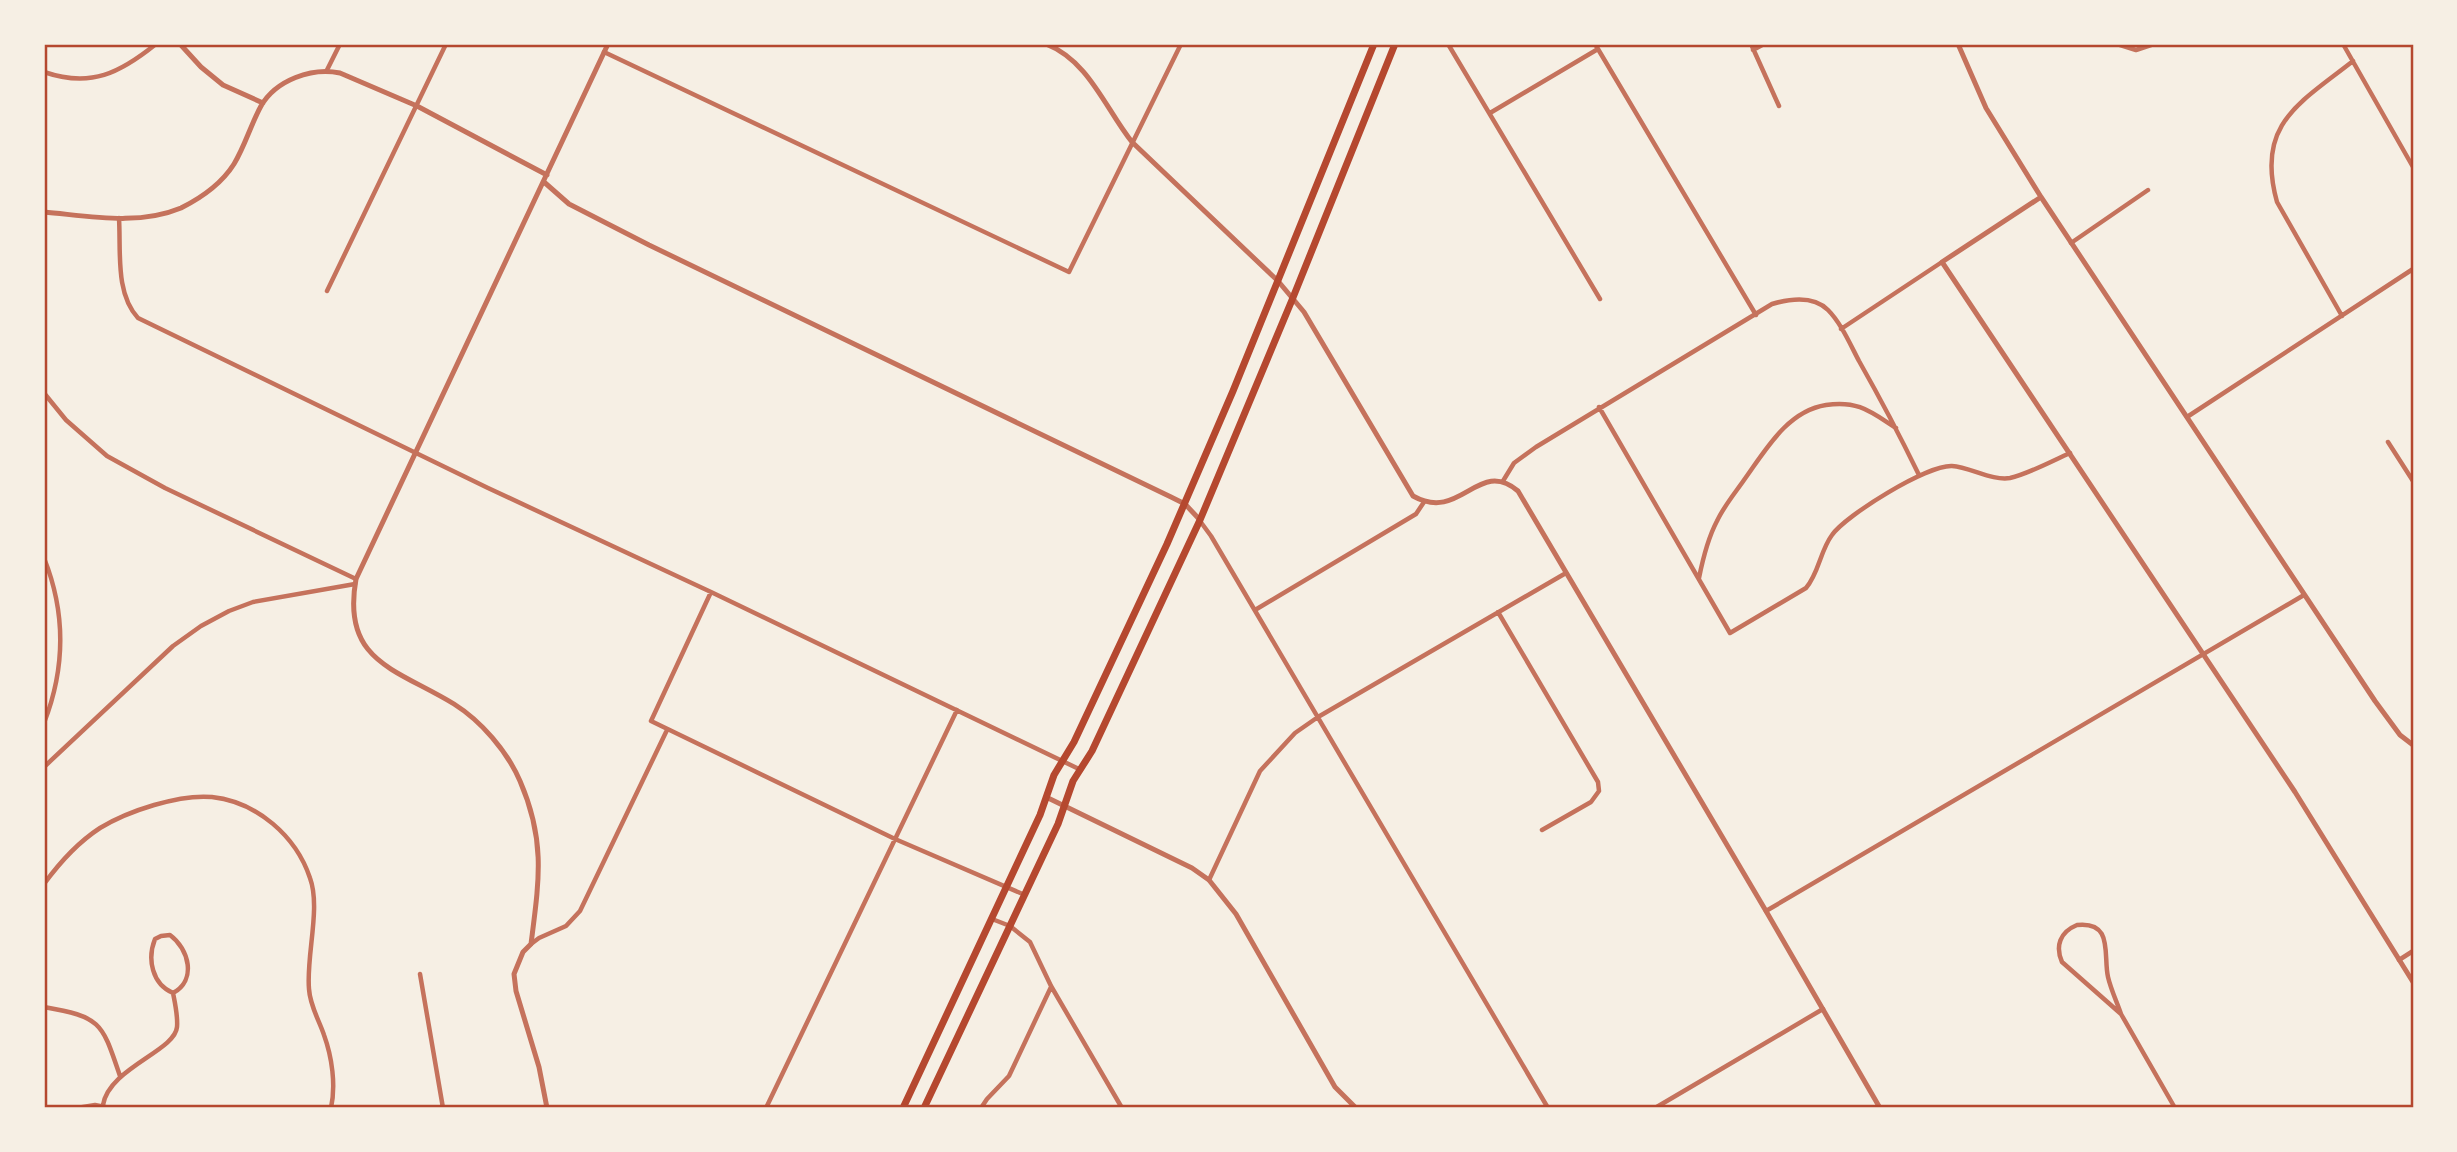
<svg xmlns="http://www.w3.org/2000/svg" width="2457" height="1152" viewBox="0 0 2457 1152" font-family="Montserrat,sans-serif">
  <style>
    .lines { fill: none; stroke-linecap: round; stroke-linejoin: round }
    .minor { stroke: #c5725c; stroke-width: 4.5 }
    .tertiary { stroke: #c5725c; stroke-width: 5 }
    .primary { stroke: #b5482f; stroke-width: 7 }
    .neatline { fill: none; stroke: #b5482f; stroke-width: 2.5 }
  </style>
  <rect width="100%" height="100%" fill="#f6efe4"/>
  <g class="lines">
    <path class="minor" d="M1448,44l152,255
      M1595,44l161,271
      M1751,44l28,62
      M2117,44l19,6 18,-6
      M2343,44l70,123
      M1753,50l11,-6
      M604,52l465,220 112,-228
      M327,70l13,-26
      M44,72c47,16 76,1 112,-28
      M1490,113l108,-64
      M119,218c2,33 -4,75 19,100l350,170 223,104 370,178
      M2071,243l77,-53
      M327,291l119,-247
      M2342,316l-65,-114c-22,-78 23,-99 76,-141
      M1841,329l101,-67
      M44,393l22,27 41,36 58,32 191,91
      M1599,407l131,226 76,-45c13,-15 14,-37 26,-53 14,-20 95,-70 120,-69 18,1 40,15 58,12 18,-4 42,-17 60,-25
      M2187,417l226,-148
      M2388,442l25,39
      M1503,481l11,-18 22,-16 236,-143c17,-5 41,-9 56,6 13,13 22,34 31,51 21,37 41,75 60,114
      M1200,521l11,15 337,572
      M44,558c22,55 21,111 0,165
      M1699,578c4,-20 9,-40 18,-57 7,-15 18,-28 27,-41 21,-29 43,-69 82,-75 32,-5 45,7 70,23
      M711,592l-60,129 244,118 130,56
      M1255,610l161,-96 8,-12
      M1498,612l100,170 1,9 -8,11 -49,28
      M44,767l129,-121 28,-20 28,-15 24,-9 102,-18
      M1209,880l51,-109 35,-38 23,-16 248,-144
      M44,884c16,-22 33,-41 56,-56 28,-17 79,-34 112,-31 45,5 84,39 98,81 11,30 -4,78 -1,111 1,17 10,31 15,46 8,22 12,50 7,73
      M1766,911l538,-316
      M992,919l18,7 20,16 21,44 71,122
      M2077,925c37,-4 26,30 31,52 3,13 9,25 13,37l-59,-52c-7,-16 -2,-30 15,-37z
      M170,935c19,14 27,45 3,58 -21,-9 -26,-34 -18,-54l6,-3z
      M531,944l8,-6 27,-12 14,-15 87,-181
      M2399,960l14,-9
      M420,974l23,134
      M44,1007c58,10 58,16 76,69
      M2121,1014l54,94
      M103,1105c6,-37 72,-54 74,-78 1,-11 -2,-24 -4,-34
      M77,1108l18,-3 15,3
      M766,1108l191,-398
      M981,1108l6,-9 22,-23 42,-89
      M1655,1108l168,-99"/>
    <path class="tertiary" d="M180,44l21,23 22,18 40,18
      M1046,44c43,17 59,64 86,98l146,139 26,31 109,184c48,27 65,-39 105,-5l248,420 114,197
      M1958,44l28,64 55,89 334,504 25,34 13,10
      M544,182l25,22 80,41 522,252 14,7 15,16
      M2041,197l-99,65 353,530 118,190
      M44,212c45,4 94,14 137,-4 20,-10 41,-25 53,-44 11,-18 17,-40 27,-58 15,-26 51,-39 79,-33l77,33 130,69
      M1046,797l146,71 17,12 27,34 99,173 21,21
      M547,1108l-8,-41 -23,-76 -2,-17 9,-22 8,-8c8,-63 15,-103 -11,-163 -13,-30 -39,-60 -66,-77 -57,-35 -113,-42 -98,-125l252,-535"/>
    <path class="primary" d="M903,1108l137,-293 14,-40 20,-33 93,-198 66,-153 141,-347
      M924,1108l134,-284 15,-43 19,-30 108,-231 92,-220 103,-256"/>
  </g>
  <rect width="2457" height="1152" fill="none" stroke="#f6efe4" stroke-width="91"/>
  <rect x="46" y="46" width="2366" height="1060" class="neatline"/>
</svg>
